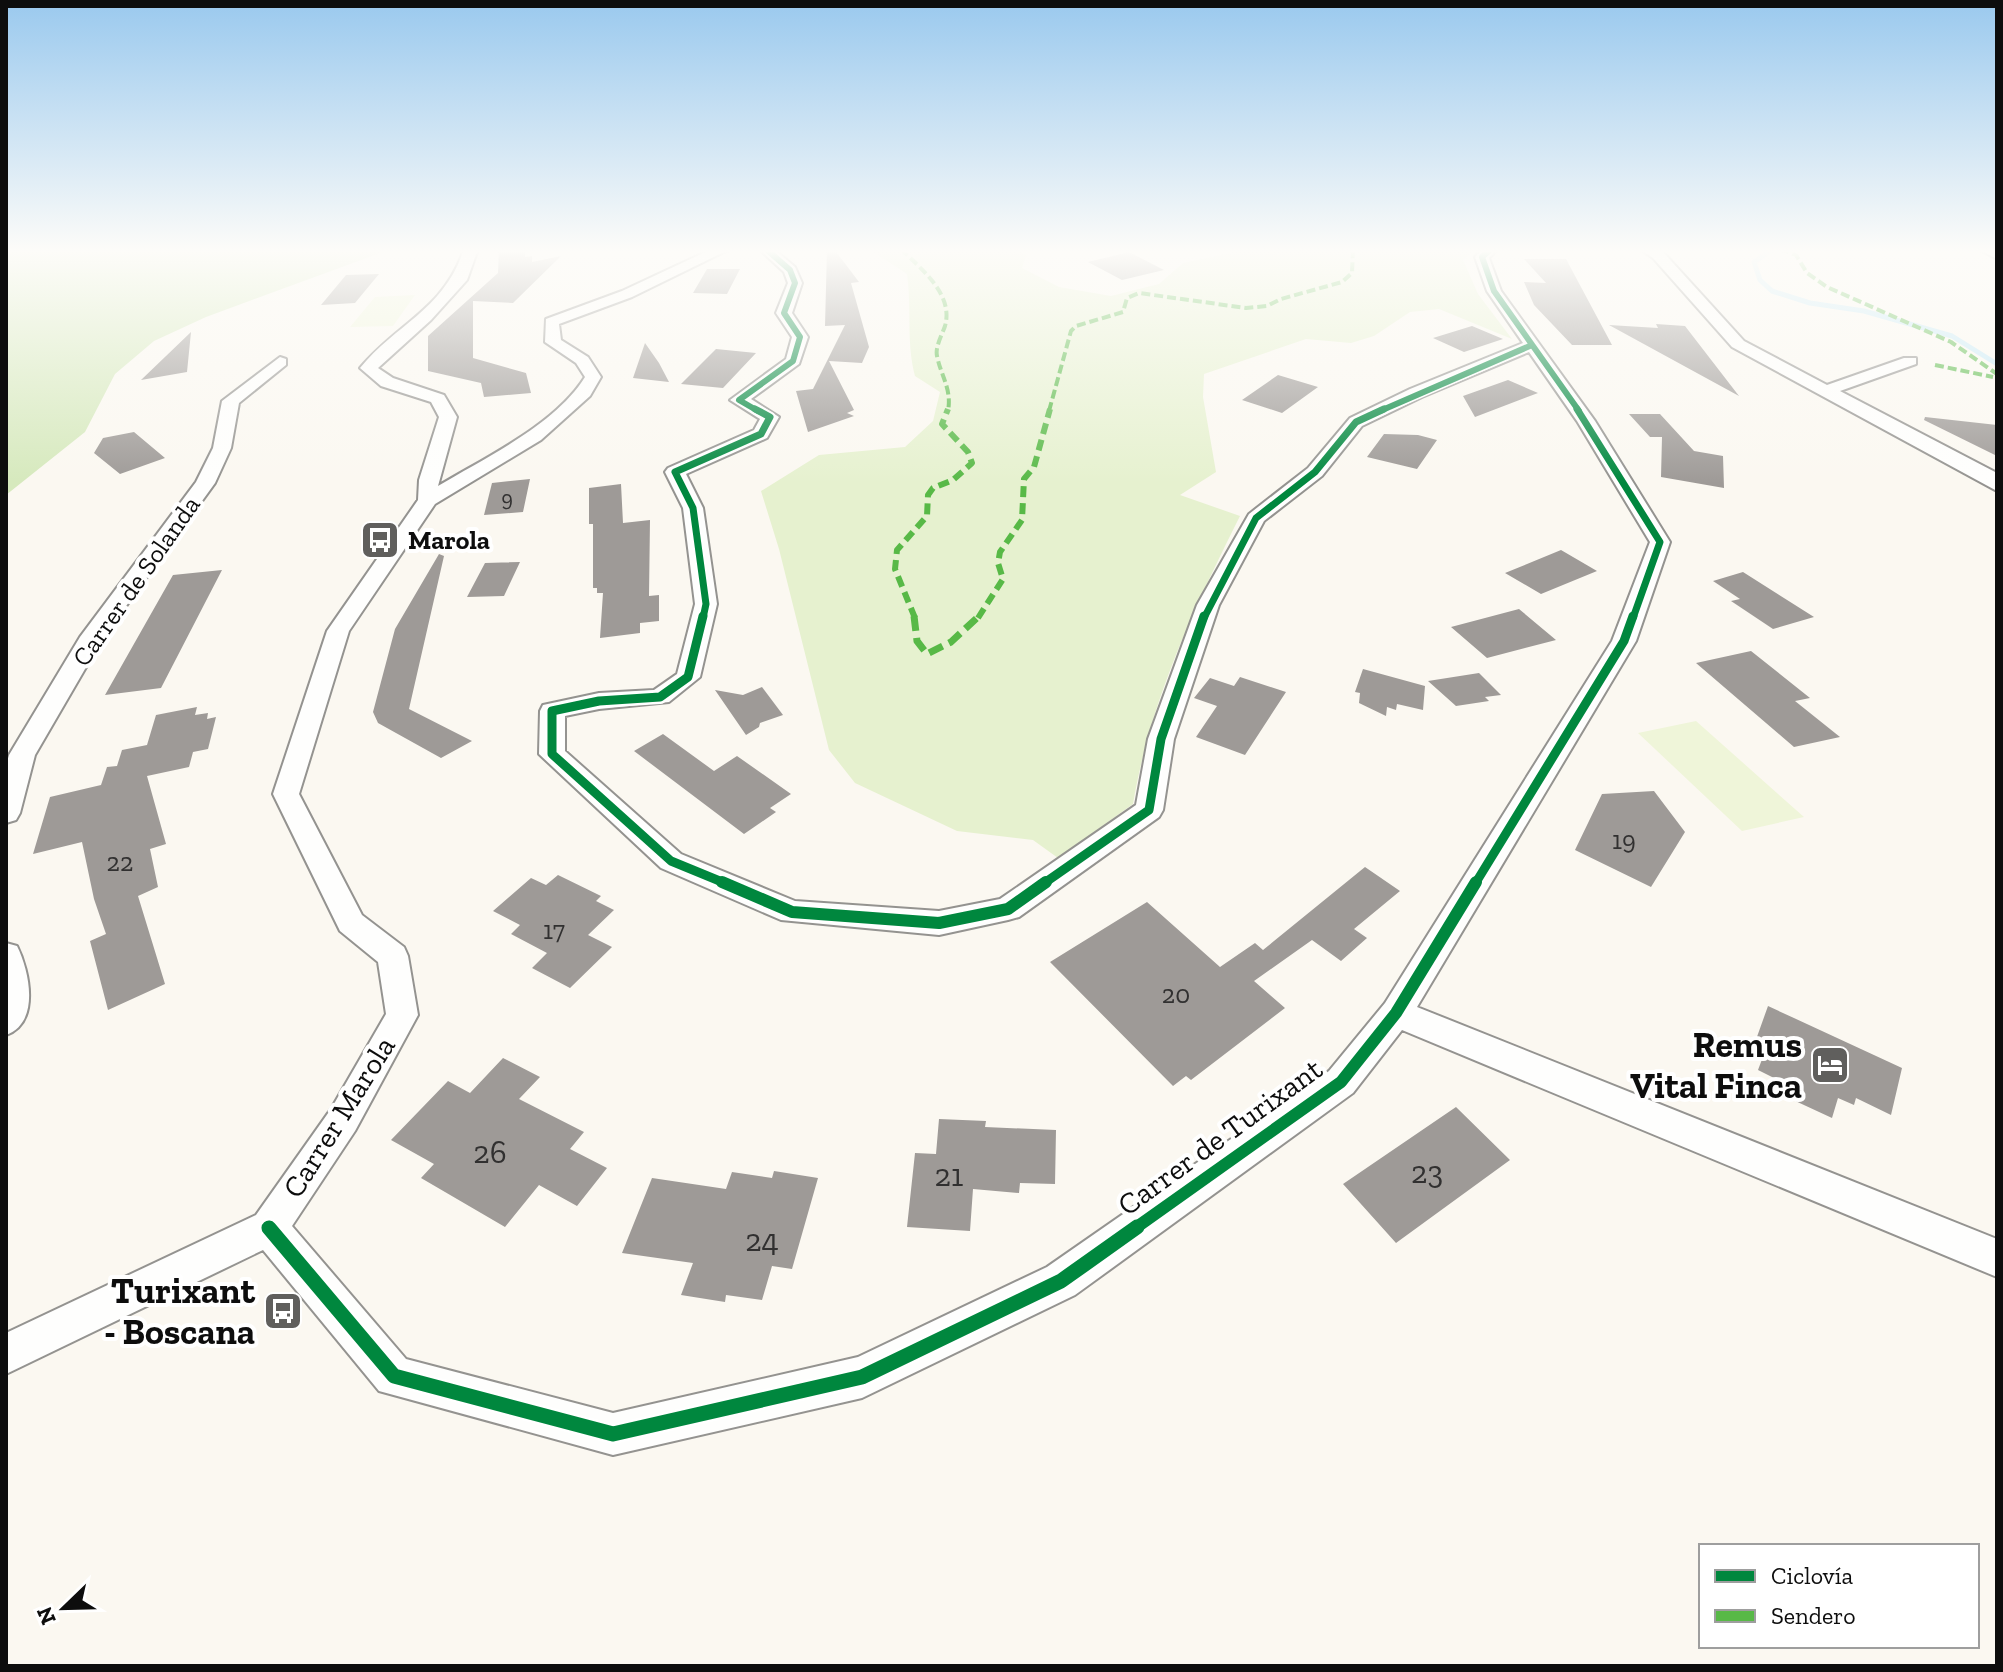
<svg xmlns="http://www.w3.org/2000/svg" width="2003" height="1672" viewBox="0 0 2003 1672" font-family="'Zilla Slab',serif">
  <style>
    .green { fill: #e6f1cf }
    .forest { fill: #d6e9bd }
    .pitch { fill: #eff5d9 }
    .lines { fill: none; stroke-linecap: round; stroke-linejoin: round }
    .stream { stroke: #c5e9f7; stroke-width: 5 }
    .building { fill: #9e9a97 }
    .minor-casing { stroke: #949390; stroke-width: 4 }
    .minor { fill: #fefefd; fill-rule: evenodd }
    .quiet-far2 { stroke: #58b947; stroke-width: 4; stroke-dasharray: 9 4; stroke-linecap: butt }
    .quiet-far1 { stroke: #58b947; stroke-width: 6; stroke-dasharray: 11 6; stroke-linecap: butt }
    .quiet { stroke: #58b947; stroke-width: 7; stroke-dasharray: 15 7; stroke-linecap: butt }
    .cycleway-far4-casing { stroke: #fff; stroke-width: 9 }
    .cycleway-far3-casing { stroke: #fff; stroke-width: 11 }
    .cycleway-far2-casing { stroke: #fff; stroke-width: 14 }
    .cycleway-far1-casing { stroke: #fff; stroke-width: 17 }
    .cycleway-casing { stroke: #fff; stroke-width: 20 }
    .cycleway-far4 { stroke: #00873e; stroke-width: 6 }
    .cycleway-far3 { stroke: #00873e; stroke-width: 7 }
    .cycleway-far2 { stroke: #00873e; stroke-width: 9 }
    .cycleway-far1 { stroke: #00873e; stroke-width: 12 }
    .cycleway { stroke: #00873e; stroke-width: 15 }
    .labels { text-anchor: middle; dominant-baseline: central; stroke-width: 8; stroke-linejoin: round; paint-order: stroke }
    .far-number-label { font-size: 22px; fill: #313030 }
    .far-poi-label { font-size: 26px; font-weight: bold; fill: #0d0d0d; stroke: #fff; text-anchor: start }
    .far-street-label { font-size: 26px; fill: #0d0d0d; stroke: #fff }
    .number-label { font-size: 26px; fill: #313030 }
    .street-label { font-size: 30px; fill: #0d0d0d; stroke: #fff }
    .near-number-label { font-size: 32px; fill: #313030 }
    .near-poi-label { font-size: 36px; font-weight: bold; fill: #0d0d0d; stroke: #fff; text-anchor: end }
  </style>
  <rect width="100%" height="100%" fill="#fbf8f1"/>
  <path class="green" d="M869,249h147l10,6 -4,13 37,19 52,9 48,-12 24,-21 66,-14h225l-11,11 15,34 34,45 -73,-30 -29,3 -36,24 -23,7 -45,-4 -102,35 -1,23 13,75 -36,23 60,21c-47,94 -89,183 -107,288l-75,54 -25,-18 -76,-9 -102,-48 -26,-33 -50,-201 -18,-58 58,-36 86,-8 28,-26 7,-29 -25,-16c-9,-34 -3,-67 -8,-102z"/>
  <path class="forest" d="M6,249h385l-185,68 -52,24 -39,33 -30,58 -79,63z"/>
  <path class="pitch" d="M415,295l-22,31 -43,1 25,-30z
    M1696,721l108,96 -62,14 -104,-98z"/>
  <g class="lines">
    <path class="stream" d="M1773,249l-19,13 6,18 12,11 38,12 54,8 88,25 45,28"/>
  </g>
  <path class="building" d="M499,249h26v8l7,-1v6l29,-6 -48,47 -40,-2v57l53,15 5,20 -47,4 -3,-14 -53,-12v-35l70,-63z
    M827,249h7l25,33 -8,1 18,64 -7,16 -33,-2 25,49 -7,3 7,3 -46,16 -12,-41 17,-2 32,-64 -20,1z
    M1129,252l35,18 -42,10 -34,-18z
    M1524,259h42l46,86h-40l-38,-40 -10,-23 22,1z
    M707,269h33l-13,25 -34,-1z
    M379,274l-24,29 -34,2 25,-30z
    M1656,324l29,2 54,70 -130,-71 49,3z
    M1472,326l31,13 -39,13 -31,-14z
    M191,332l-4,40 -46,8z
    M645,343l14,20 10,19 -36,-4z
    M716,349l40,4 -33,35 -42,-4z
    M1278,375l40,12 -36,26 -40,-13z
    M1508,380l30,13 -63,24 -12,-21z
    M1629,414h31l34,37 29,5 1,32 -63,-11 1,-40h-12z
    M1925,417l72,8v31l-73,-36z
    M134,432l31,26 -45,16 -26,-21 9,-15z
    M1384,434l34,1 19,5 -20,29 -50,-12z
    M530,479l-7,33 -39,3 8,-32z
    M621,484l2,39 27,-3 -1,76 10,-1v26l-19,2v10l-40,5 3,-45h-6v-5h-4v-64h-4v-36z
    M1561,550l36,21 -56,23 -36,-21z
    M439,554l5,2 -35,153 63,32 -31,17 -63,-35 -5,-11 22,-83z
    M520,562l-16,34 -37,1 18,-34z
    M222,570l-61,118 -56,7 68,-120z
    M1743,572l71,45 -41,12 -42,-28 9,-2 -27,-18z
    M1519,609l37,31 -69,18 -36,-31z
    M1751,651l59,47 -15,3 45,36 -46,10 -98,-84z
    M1363,669l62,17 -2,24 -26,-6 -1,6 -9,-3 -1,9 -27,-13 1,-10 -5,-1z
    M1479,673l22,22 -16,2 4,4 -33,5 -28,-25z
    M1240,677l46,15 -41,63 -49,-18 21,-31 -23,-8 16,-20 24,8z
    M762,687l21,28 -23,8 -1,4 -13,8 -31,-45 28,5z
    M197,707l-2,8 13,-2 -1,6 9,-2 -8,32 -15,3 -4,15 -42,9 19,68 -16,5 8,38 -20,9 27,88 -57,26 -18,-69 16,-7 -12,-35 -12,-57 -49,12 17,-57 51,-12 6,-18 10,-1 5,-16 25,-5 9,-30z
    M663,734l51,37 23,-15 54,38 -21,14 6,4 -32,22 -110,-83z
    M1654,791l31,41 -34,55 -76,-37 27,-56z
    M1365,867l35,24 -46,38 13,9 -26,23 -29,-21 -58,41 31,27 -94,72 -5,-4 -13,10 -123,-124 97,-60 73,65 35,-24 8,7z
    M558,875l43,21 -5,5 18,9 -26,25 24,12 -42,41 -38,-20 15,-15 -36,-19 9,-9 -27,-14 38,-33 15,7z
    M1768,1006l134,62 -11,47 -35,-17 -2,7 -16,-7 -6,20 -41,-19 3,-11 -36,-18 6,-16 -11,-6z
    M503,1058l37,19 -21,22 65,33 -14,17 37,19 -30,38 -38,-21 -34,42 -84,-49 13,-14 -43,-24 57,-59 22,12z
    M1456,1107l54,53 -114,83 -53,-59z
    M939,1119l47,2 -1,6 71,3 -1,54 -35,-1 -1,10 -46,-4 -3,42 -63,-4 8,-74 21,1z
    M774,1171l44,7 -26,91 -20,-3 -10,34 -36,-5 -1,7 -44,-7 12,-32 -71,-10 30,-75 74,11 6,-17 40,6z"/>
  <g class="lines">
    <defs>
      <path id="minor" d="M464,249h14l-11,31 -36,40 -53,48 15,10 51,17 13,22 -19,69c48,-29 117,-61 147,-109l-9,-14 -31,-21 1,-23 76,-28 90,-42h18l-98,48 -73,27 2,16 27,17 13,20 -11,19 -49,44 -106,64 -86,127 -50,163 63,121 42,32 4,9 10,59 -63,116 -63,95 114,133 207,54 245,-56 189,-90 282,-196 56,-68 227,-362 38,-99 -73,-121 -48,-69 -107,45 -60,29 -40,50 -58,45 -45,84 -45,134 -11,71 -4,7 -140,100 -11,3 -69,15 -158,-15 -120,-52 -122,-114 1,-43 3,-6 56,-12 55,-3 23,-16 18,-70 -12,-96 -18,-36 3,-4 86,-38 6,-11 -30,-19 56,-41 6,-22 -16,-24 12,-30 -4,-11 -25,-23h15l21,18 7,16 -10,30 16,24 -9,27 -48,35 28,18 -12,21 -81,36 17,34 14,96 -17,73 -31,25 -70,7 -34,7v35l116,103 114,47 144,10 61,-12 136,-94 12,-66 49,-134 52,-91 59,-46 42,-50 60,-29 113,-46 -36,-52 -12,-34 8,-8h15l-9,9 12,33 94,130 75,121 -34,99 -219,366 580,232v38l-595,-247 -49,63 -278,202 -213,103 -249,57 -234,-64 -116,-141 -257,124v-41l250,-118 75,-106 55,-95 -8,-52 -38,-31 -67,-137 54,-163 91,-131 1,-20 20,-63 -8,-15 -50,-16 -21,-18c37,-45 84,-58 104,-119z
        M1640,249l23,3 81,89 83,44 77,-27h12v6l-76,27 157,82v18l-265,-144 -79,-89z
        M1978,249l19,1v9z
        M280,357l6,2v6l-47,38 -8,45 -16,35 -112,155 -68,117 -15,58 -4,7 -10,3v-58l3,-10 71,-118 116,-155 17,-34 9,-47z
        M6,943l11,3c13,26 23,77 -11,89z"/>
    </defs>
    <use href="#minor" class="minor-casing"/>
    <use href="#minor" class="minor"/>
    <path class="quiet-far2" d="M901,249c20,20 53,45 44,77 -3,9 -10,21 -8,30 4,20 15,33 11,55
      M1780,249l16,6 11,18 20,14 124,55 46,32
      M1935,365l58,12
      M1049,411l22,-80 5,-5 47,-14 4,-14 12,-5 107,15 21,-2 14,-7 61,-17 10,-9 1,-24"/>
    <path class="quiet-far1" d="M915,618l-20,-49 2,-19 30,-34 1,-21 5,-7 20,-8 19,-17 -4,-11 -26,-28 6,-15
      M978,618l25,-39 -5,-16 2,-11 22,-32 2,-41 10,-12 16,-58"/>
    <path class="quiet" d="M914,616l3,25 10,13 24,-12 28,-26"/>
    <defs>
      <path id="cycleway-far4" d="M1491,249l-9,8 12,34 85,120
        M758,411l-19,-11 54,-39 7,-24 -16,-24 11,-30 -5,-13 -24,-21
        M1380,411l152,-66"/>
      <path id="cycleway-far3" d="M1577,409l83,133 -27,76
        M703,618l3,-14 -13,-96 -18,-36 86,-38 9,-17 -15,-8
        M1204,618l52,-100 59,-46 41,-50 28,-13"/>
      <path id="cycleway-far2" d="M703,616l-15,61 -28,20 -61,4 -47,10v43l119,107 56,23
        M1043,884l106,-74 12,-71 43,-123
        M1475,884l149,-243 9,-25"/>
      <path id="cycleway-far1" d="M722,882l70,30 147,11 69,-14 38,-27
        M1134,1229l207,-147 55,-69 80,-131"/>
      <path id="cycleway" d="M269,1228l125,148 219,58 249,-57 199,-96 76,-54"/>
    </defs>
    <use href="#cycleway-far4" class="cycleway-far4-casing"/>
    <use href="#cycleway-far3" class="cycleway-far3-casing"/>
    <use href="#cycleway-far2" class="cycleway-far2-casing"/>
    <use href="#cycleway-far1" class="cycleway-far1-casing"/>
    <use href="#cycleway" class="cycleway-casing"/>
    <use href="#cycleway-far4" class="cycleway-far4"/>
    <use href="#cycleway-far3" class="cycleway-far3"/>
    <use href="#cycleway-far2" class="cycleway-far2"/>
    <use href="#cycleway-far1" class="cycleway-far1"/>
    <use href="#cycleway" class="cycleway"/>
  </g>
  <linearGradient id="sky" x2="0" y2="1"><stop stop-color="#9ac9ee"/><stop offset="0.52" stop-color="#fdfcf9"/><stop offset="1" stop-color="#fdfcf9" stop-opacity="0"/></linearGradient>
  <rect width="2003" height="483" fill="url(#sky)"/>
  <defs>
    <symbol id="bus-square" viewBox="-11 -11 22 22"><rect x="-9" y="-9" width="18" height="18" rx="4" fill="#605f5d" stroke="#fff"/><path d="M-5-6H5V4H4V6H2V4H-2V6H-4V4H-5ZM-3.5-4V0h7V-4ZM-3.5 1.2v1.5H-2V1.2ZM2 1.2v1.5H3.5V1.2Z" fill="#fff"/></symbol>
    <symbol id="hotel-square" viewBox="-11 -11 22 22"><rect x="-9" y="-9" width="18" height="18" rx="4" fill="#605f5d" stroke="#fff"/><path d="M-6-4.5h1.5V1H6V5H4.5V3h-9V5H-6ZM-4 0a1.8 1.8 0 1 1 3.6 0ZM.5 0V-2.5h3Q6-2.5 6 0Z" fill="#fff"/></symbol>
  </defs>
  <g fill-rule="evenodd">
    <use href="#bus-square" x="358" y="518" width="44" height="44"/>
    <use href="#hotel-square" x="1808" y="1043" width="44" height="44"/>
    <use href="#bus-square" x="261" y="1289" width="44" height="44"/>
  </g>
  <g class="labels">
    <g class="far-number-label">
      <text x="507" y="498">9</text>
    </g>
    <g class="far-poi-label">
      <text x="408" y="540">Marola</text>
    </g>
    <g class="far-street-label">
      <text transform="translate(136 581) rotate(-55)">Carrer de Solanda</text>
    </g>
    <g class="number-label">
      <text x="1624" y="840">19</text>
      <text x="120" y="862">22</text>
      <text x="554" y="930">17</text>
      <text x="1176" y="994">20</text>
    </g>
    <g class="street-label">
      <text transform="translate(339 1117) rotate(-58)">Carrer Marola</text>
      <text transform="translate(1220 1137) rotate(-36)">Carrer de Turixant</text>
    </g>
    <g class="near-number-label">
      <text x="490" y="1152">26</text>
      <text x="1427" y="1172">23</text>
      <text x="949" y="1175">21</text>
      <text x="762" y="1240">24</text>
    </g>
    <g class="near-poi-label">
      <text x="1802" y="1044">Remus<tspan x="1802" dy="41">Vital Finca</tspan></text>
      <text x="255" y="1290">Turixant<tspan x="255" dy="41">- Boscana</tspan></text>
    </g>
  </g>
  <rect width="2003" height="1672" fill="none" stroke="#0d0d0d" stroke-width="16"/>
  <rect x="1699" y="1544" width="280" height="104" fill="#ffffff" stroke="#9e9e9e" stroke-width="2"/>
  <rect x="1715" y="1570" width="40" height="12" fill="#00873e" stroke="#9e9e9e" stroke-width="2"/>
  <text x="1771" y="1584" font-size="24" fill="#0d0d0d">Ciclovía</text>
  <rect x="1715" y="1610" width="40" height="12" fill="#58b947" stroke="#9e9e9e" stroke-width="2"/>
  <text x="1771" y="1624" font-size="24" fill="#0d0d0d">Sendero</text>
  <g transform="translate(64 1608) rotate(247)" stroke="#ffffff" stroke-width="6" paint-order="stroke">
  <path d="M0-6L14 30L0 20L-14 30Z" fill="#0d0d0d"/>
  <text y="-12" font-size="22" font-weight="bold" text-anchor="middle" fill="#0d0d0d">N</text>
  </g>
</svg>
